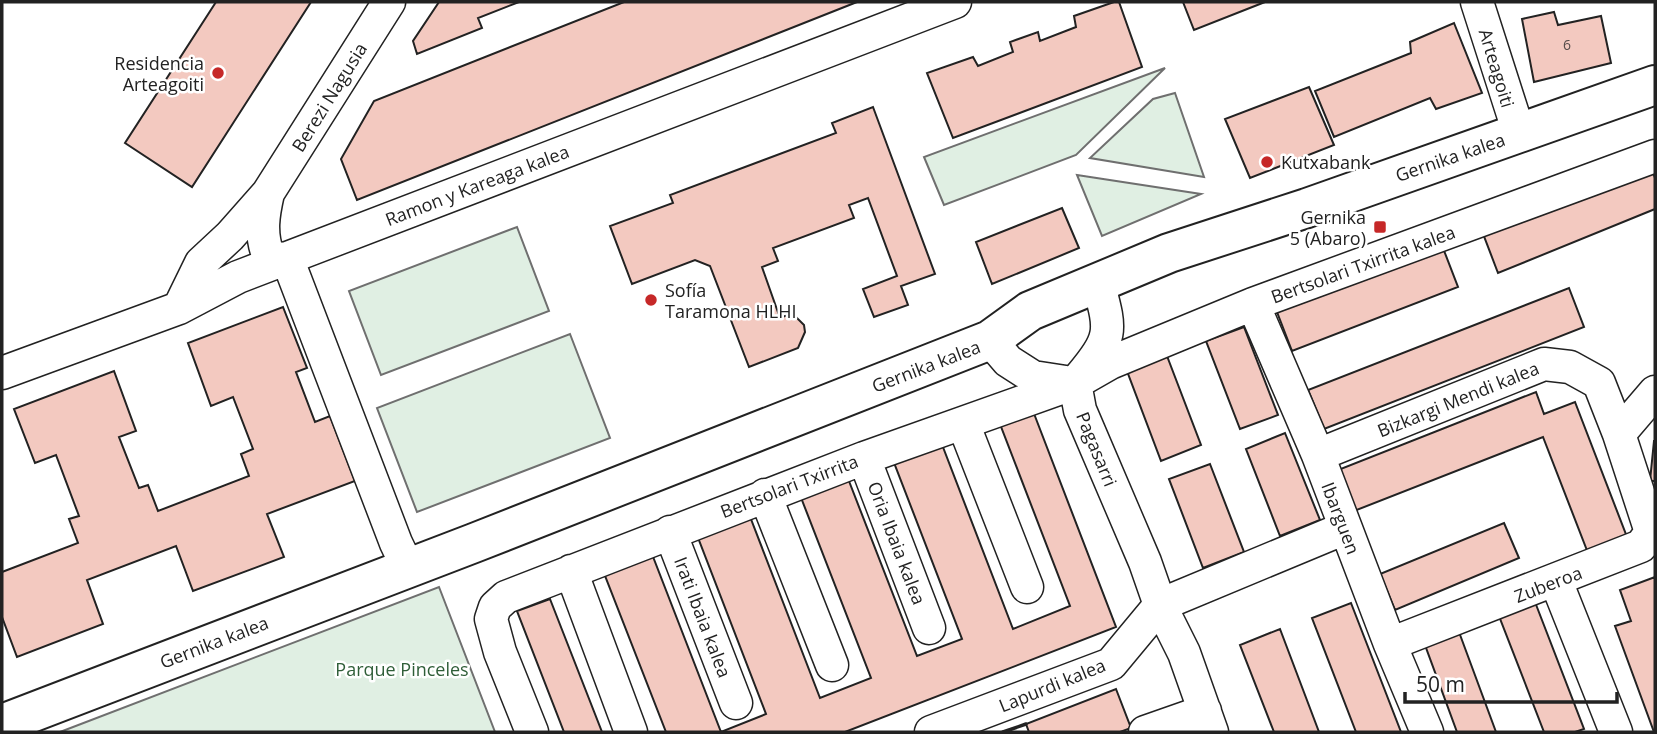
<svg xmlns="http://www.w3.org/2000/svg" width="1657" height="734" viewBox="0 0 1657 734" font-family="'Open Sans',sans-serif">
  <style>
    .green { fill: #e0efe3; stroke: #6f6f6f; stroke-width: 2 }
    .building { fill: #f3c9c0; stroke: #222; stroke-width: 2 }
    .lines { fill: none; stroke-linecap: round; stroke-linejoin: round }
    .minor-casing { stroke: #222; stroke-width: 35 }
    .major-casing { stroke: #222; stroke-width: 42 }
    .minor { stroke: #fff; stroke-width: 32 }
    .major { stroke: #fff; stroke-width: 38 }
    .wall { stroke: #222; stroke-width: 3.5 }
    .poi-dot { fill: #c62828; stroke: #fff; stroke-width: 2.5 }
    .labels { text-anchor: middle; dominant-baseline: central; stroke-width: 5; stroke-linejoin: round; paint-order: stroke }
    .number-label { font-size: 14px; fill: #564c4a }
    .poi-label { font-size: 18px; fill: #222; stroke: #fff; text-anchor: end }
    .street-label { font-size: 18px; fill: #222; stroke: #fff }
    .park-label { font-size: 18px; fill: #2f5e38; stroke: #fff }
  </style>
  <rect width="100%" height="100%" fill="#fff"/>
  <path class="green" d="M1165,68l-89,87 -132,50 -20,-48z
    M1175,93l29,84 -114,-19 63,-59z
    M1077,175l124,19 -99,42z
    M517,227l32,84 -168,64 -32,-84z
    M570,334l40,104 -193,74 -40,-104z
    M439,587l56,145h-435z"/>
  <path class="building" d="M216,2h95l-119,185 -67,-44z
    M439,2h80l-41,16 4,10 -65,26 -4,-13z
    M624,2h233l-500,198 -16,-41 33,-58z
    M1114,2h5l23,65 -189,71 -26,-65 46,-16 5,9 35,-14 -3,-10 28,-10 2,9 36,-14 -2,-11z
    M1183,2h82l-71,28z
    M1554,12l4,13 43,-9 10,47 -77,19 -12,-63z
    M1454,23l28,70 -46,16 -6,-11 -96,39 -19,-46 96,-38 -1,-11z
    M1309,87l25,58 -84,33 -25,-59z
    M873,107l62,167 -34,12 7,19 -34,12 -11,-28 34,-13 -29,-78 -19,7 5,13 -81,30 5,13 -16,6 18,51 10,-4 6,3 8,8 1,7 -7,16 -49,19 -39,-101 -15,-6 -63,24 -22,-58 63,-23 -3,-8 166,-62 -4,-10z
    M1650,164l5,14v31l-157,64 -16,-42z
    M1062,208l17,40 -87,36 -16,-42z
    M1443,248l15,39 -166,64 -15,-39z
    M1569,288l15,39 -260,102 -16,-39z
    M283,307l24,61 -11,4 19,50 15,-6 25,65 -88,33 17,43 -91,34 -17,-45 -89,34 16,44 -86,33 -15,-40v-45l76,-29 -9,-24 10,-3 -23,-61 -21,8 -21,-54 100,-38 22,60 -17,6 20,51 9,-3 10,26 91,-35 -8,-22 12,-5 -20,-52 -22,9 -23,-63z
    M1244,327l34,88 -38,14 -34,-88z
    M1167,356l34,89 -40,16 -34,-90z
    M1536,392l8,22 31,-12 52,135 -39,16 -45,-116 -189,74 -16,-41z
    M1033,411l83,216 -271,105h-179l-64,-164 48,-19 71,183 45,-18 -69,-179 52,-21 71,184 51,-20 -71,-183 47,-19 70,180 45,-17 -69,-179 48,-18 72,187 57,-23 -70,-182z
    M1285,433l35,87 -40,16 -34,-87z
    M1654,441h1v40h-5z
    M1210,464l34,88 -41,16 -34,-89z
    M1504,523l15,35 -124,52 -15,-36z
    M1655,577v155h-1l-39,-106 16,-5 -11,-31z
    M550,599l52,133h-38l-47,-121z
    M1535,602l49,127 -9,3h-31l-45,-116z
    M1351,603l50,129h-45l-44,-114z
    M1280,629l39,103h-45l-34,-87z
    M1459,632l37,100h-39l-32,-87z
    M1116,689l15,39 -11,4h-91l-3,-8z"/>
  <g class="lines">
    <defs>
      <path id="minor" d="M1477,2l42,131
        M268,193c-5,22 -8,40 0,62l12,4 7,-1
        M287,258l109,285 12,25
        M1253,304l65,151 72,189 37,88
        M179,308l22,-45 29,-27 38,-43 121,-191
        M990,340l18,21 25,16 39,6
        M2,373l177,-65 59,-31 717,-275
        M1080,377c34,-41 31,-46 18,-95
        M1075,383l5,27 65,152 15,43 24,48 28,79
        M963,423l64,164
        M1619,434l36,-42
        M1318,455l226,-91 26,3 29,16 20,51 32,98 -10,14 -251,98
        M864,458l65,170
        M765,495l67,170
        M670,532l66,171
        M571,571l60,161
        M1556,581l60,151
        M532,732l-32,-80 -9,-33 4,-12 11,-10 358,-139 211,-75 35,-20 143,-59 402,-148
        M931,732l180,-68 49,-59 185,-77
        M1145,732l60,-21"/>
      <path id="major" d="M2,724l472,-181 516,-203 40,-29 139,-58 138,-45 348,-123"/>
    </defs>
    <use href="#minor" class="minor-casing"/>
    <use href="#major" class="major-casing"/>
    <use href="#minor" class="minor"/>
    <use href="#major" class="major"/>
    <path class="wall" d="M1003,732l23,-8"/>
  </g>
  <g class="poi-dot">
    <circle cx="218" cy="73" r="7"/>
    <circle cx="1267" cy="162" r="7"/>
    <rect x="1373" y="220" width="14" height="14" rx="3.5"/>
    <circle cx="651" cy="300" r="7"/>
  </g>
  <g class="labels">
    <g class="number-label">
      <text x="1567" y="44">6</text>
    </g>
    <g class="poi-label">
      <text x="204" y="63">Residencia<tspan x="204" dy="21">Arteagoiti</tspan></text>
      <text x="1281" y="162" text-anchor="start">Kutxabank</text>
      <text x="1366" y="217">Gernika<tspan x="1366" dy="21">5 (Abaro)</tspan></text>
      <text x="665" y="290" text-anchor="start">Sofía<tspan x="665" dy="21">Taramona HLHI</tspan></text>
    </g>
    <g class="street-label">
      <text transform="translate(1497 68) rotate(73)">Arteagoiti</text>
      <text transform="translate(329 97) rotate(-58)">Berezi Nagusia</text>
      <text transform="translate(1450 157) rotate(-19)">Gernika kalea</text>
      <text transform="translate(477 185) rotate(-21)">Ramon y Kareaga kalea</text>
      <text transform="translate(1363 264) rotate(-20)">Bertsolari Txirrita kalea</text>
      <text transform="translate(926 366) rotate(-21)">Gernika kalea</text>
      <text transform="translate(1458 399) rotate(-22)">Bizkargi Mendi kalea</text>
      <text transform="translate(1097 449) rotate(68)">Pagasarri</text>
      <text transform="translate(789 486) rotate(-21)">Bertsolari Txirrita</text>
      <text transform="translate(1341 518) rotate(69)">Ibarguen</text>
      <text transform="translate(897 543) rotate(69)">Oria Ibaia kalea</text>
      <text transform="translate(1548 584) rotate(-21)">Zuberoa</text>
      <text transform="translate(703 617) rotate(69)">Irati Ibaia kalea</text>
      <text transform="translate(214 642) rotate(-21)">Gernika kalea</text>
      <text transform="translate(1052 685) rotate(-22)">Lapurdi kalea</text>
    </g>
    <g class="park-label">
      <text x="402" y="669">Parque Pinceles</text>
    </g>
  </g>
  <rect width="1657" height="734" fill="none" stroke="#222222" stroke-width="7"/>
  <path d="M1405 692v10h212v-10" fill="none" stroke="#222222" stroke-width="3.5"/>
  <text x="1416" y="692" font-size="21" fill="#222222" stroke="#ffffff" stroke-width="5" paint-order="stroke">50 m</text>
</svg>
